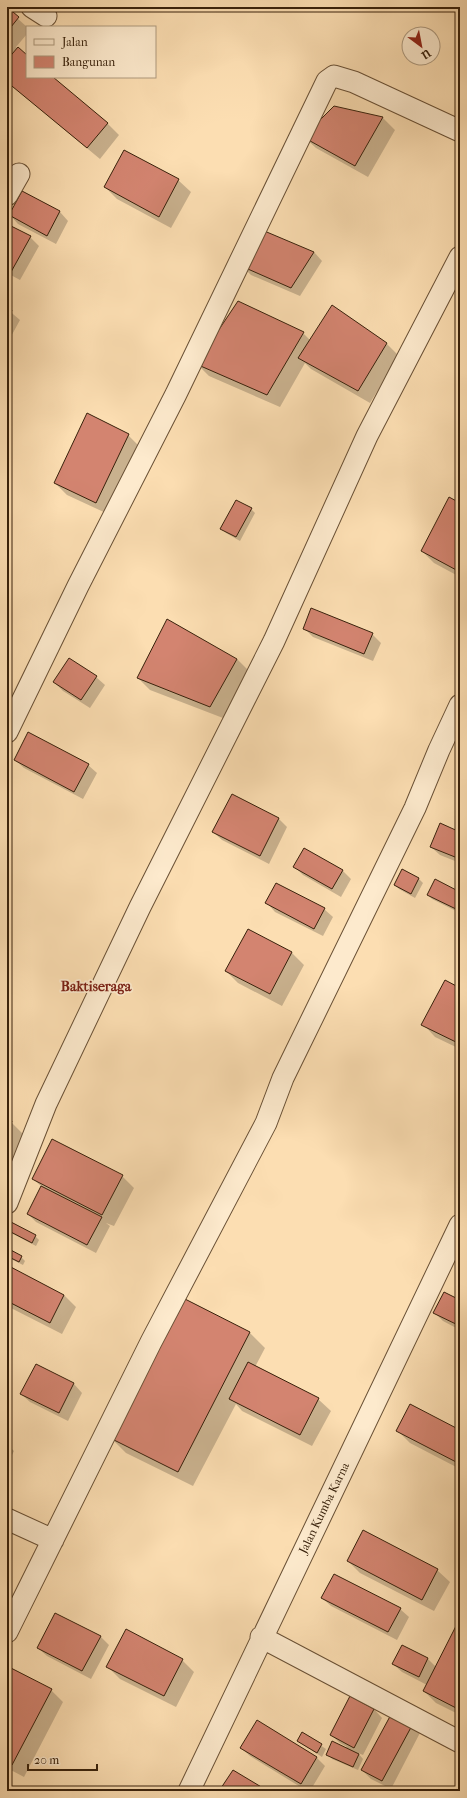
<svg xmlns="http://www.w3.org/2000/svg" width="467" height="1798" viewBox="0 0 467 1798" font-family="'IM FELL French Canon',serif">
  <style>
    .shadow { fill: #0003 }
    .building { fill: #d38470; stroke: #38210b }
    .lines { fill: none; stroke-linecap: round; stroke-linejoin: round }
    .minor-casing { stroke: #695035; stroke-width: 23 }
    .minor { stroke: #fdeacd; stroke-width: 21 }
    .labels { text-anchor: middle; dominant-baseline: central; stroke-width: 3.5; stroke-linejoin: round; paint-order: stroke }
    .street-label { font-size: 12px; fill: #38210b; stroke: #fdeacd }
    .quarter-label { font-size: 14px; font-weight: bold; fill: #7a1f14; stroke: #fdeacd }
  </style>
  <rect width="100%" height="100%" fill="#fcdeb2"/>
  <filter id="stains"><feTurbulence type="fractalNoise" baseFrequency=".005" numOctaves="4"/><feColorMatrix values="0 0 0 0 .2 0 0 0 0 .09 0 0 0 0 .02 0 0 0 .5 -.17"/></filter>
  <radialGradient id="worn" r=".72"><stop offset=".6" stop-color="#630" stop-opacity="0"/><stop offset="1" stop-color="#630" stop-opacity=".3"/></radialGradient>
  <path class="shadow" d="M455,7h5v9l-7,-7z
    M7,9l20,18v7l-11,13 11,9v21h25l55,46 12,12 -19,24 -93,-77z
    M334,107l49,11 12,12 -27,47 -52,-29 -12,-11z
    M124,151l54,29 13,12 -20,36 -54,-29 -12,-12z
    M22,192l38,20 8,9 -12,23 -38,-20 -8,-9z
    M7,225l23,12 9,9 -19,34 -13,-7z
    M262,232l52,20 8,9 -22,35 -49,-21 -9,-9z
    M332,306l55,38 12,12 -29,47 -59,-34 -6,-6 -25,44 -71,-31 -12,-12 106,-31 7,7z
    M7,309l13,11 -12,22h-1z
    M128,435l12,12 -32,67 -41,-19 -12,-12z
    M460,504v73l-26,-14 -12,-12z
    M251,509l4,4 -15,28 -14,-8 -4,-4z
    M304,628l68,6 9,9 -8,18 -60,-24z
    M237,659l12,12 -26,47 -73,-28 -12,-12z
    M96,677l9,8 -15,23 -27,-17 -9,-9z
    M15,760l73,5 9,8 -14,26 -59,-31z
    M232,795l47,24 8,8 -18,37 -47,-24 -9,-8z
    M460,833v30l-20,-8 -9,-8z
    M294,866l48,4 9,9 -10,18 -38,-22z
    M419,879l4,4 -8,15 -16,-9 -4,-4z
    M460,893v20l-28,-14 -4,-4z
    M267,903l57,6 9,8 -10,19 -48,-24z
    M248,930l44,23 12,12 -22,41 -44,-23 -12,-12z
    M460,989v60l-25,-12 -12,-13z
    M7,1120l4,2 12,12 -16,38z
    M122,1176l12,12 -20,38 -8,-3 4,3 -14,27 -60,-31 -8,-8 14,-27 -9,-8z
    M10,1223l25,13 4,4 -3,6 -25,-13 -4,-3z
    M7,1249l14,8 4,4 -2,4 -16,-8z
    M7,1266l57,29 12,12 -14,27 -55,-28z
    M183,1299l67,34 15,15 -10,19 63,32 13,12 -19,35 -70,-35 -6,-7 -43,82 -67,-33 -15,-15z
    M460,1301v29l-17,-9 -9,-9z
    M36,1365l38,19 8,9 -14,28 -38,-19 -9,-8z
    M398,1431h62v38l-50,-26z
    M7,1444l7,7 -7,14z
    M348,1561l89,9 13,12 -16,29 -74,-38z
    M322,1598l78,11 9,8 -12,23 -66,-34z
    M460,1627v88l-24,-12 -12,-12 3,-6 -25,-13 -9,-8 35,-5 8,8z
    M100,1636l9,9 -18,34 -44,-23 -9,-8z
    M182,1660l12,12 -18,35 -56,-28 -12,-12z
    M7,1667l44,23 12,12 -39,75 -17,-9z
    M374,1709l8,9 -19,37 -5,-2 5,6 -5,11 -26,-11 -4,-5 19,-7 -7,-4 -9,-8z
    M394,1711l28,18 -31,60 -20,-10 -9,-9z
    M257,1722l60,36 8,8 -15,25h-3l-57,-35 -9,-8z
    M302,1733l24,16 -4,8 -24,-16z"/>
  <path class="building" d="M7,7l12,10 -12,15z
    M453,7h7v5l-8,-3z
    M18,47l9,8v22h26l55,46 -21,25 -80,-66v-22z
    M334,106l49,11 -28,49 -52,-29z
    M124,150l55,29 -20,38 -55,-30z
    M22,191l38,20 -13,25 -38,-21z
    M7,224l24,12 -20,36 -4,-2z
    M262,230l52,22 -23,36 -50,-22z
    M238,301l66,31 -37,63 -71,-31z
    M332,305l55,38 -29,48 -60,-33z
    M7,308l5,2 -5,9z
    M87,413l42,21 -33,69 -42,-20z
    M449,497l11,6v69l-39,-21z
    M236,500l16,8 -16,29 -16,-8z
    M311,608l62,25 -9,21 -61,-25z
    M167,619l70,40 -27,48 -73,-29z
    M69,658l28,18 -16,24 -28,-18z
    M28,732l61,32 -15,28 -60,-32z
    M232,794l47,24 -19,38 -48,-24z
    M440,823l20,9v27l-30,-12z
    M304,848l39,22 -11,19 -39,-22z
    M402,869l17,9 -8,16 -17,-9z
    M435,879l25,13v10l-4,7 -29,-14z
    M276,883l49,25 -11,21 -49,-26z
    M248,929l44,23 -22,42 -45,-23z
    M445,980l15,8v56l-39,-19z
    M7,1119l5,2 -5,11z
    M52,1139l71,36 -21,40 -70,-36z
    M41,1186l61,31 -15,28 -60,-31z
    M9,1221l27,14 -4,8 -25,-13z
    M7,1248l15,8 -3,6 -12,-6z
    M7,1265l57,30 -14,28 -43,-22z
    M444,1292l16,8v26l-27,-13z
    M183,1298l67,34 -72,140 -68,-34z
    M248,1362l71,36 -19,37 -71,-36z
    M36,1364l38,19 -15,30 -39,-19z
    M410,1404l50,26v34l-64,-33z
    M363,1530l75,39 -16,31 -75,-39z
    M334,1574l67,34 -13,24 -67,-34z
    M55,1613l46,23 -19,35 -45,-23z
    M457,1624l3,1v85l-37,-19z
    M126,1629l57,30 -19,37 -58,-29z
    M402,1645l26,13 -9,19 -27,-13z
    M7,1666l45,23 -40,76 -5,-2z
    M350,1696l24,13 -20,39 -24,-13z
    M394,1709l21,11 -33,61 -21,-11z
    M257,1720l60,37 -16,27 -61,-36z
    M302,1732l20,12 -5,9 -20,-12z
    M332,1741l27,13 -6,13 -27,-12z
    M233,1770l35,21h-49z"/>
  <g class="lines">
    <defs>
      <path id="minor" d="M32,7l14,9
        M7,195l12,-21
        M7,732l71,-146 98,-192 151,-313 7,-5 20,6 106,49
        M7,1203l39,-99 94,-197 134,-266 93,-205 93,-179
        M7,1519l46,21
        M7,1632l144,-290 115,-219 17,-45 132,-270 24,-58 21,-45
        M261,1637l199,105
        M189,1791c89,-189 182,-377 271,-566"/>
    </defs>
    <use href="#minor" class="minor-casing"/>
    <use href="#minor" class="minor"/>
  </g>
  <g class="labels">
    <g class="street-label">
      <text transform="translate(324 1508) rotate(-64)">Jalan Kumba Karna</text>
    </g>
    <g class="quarter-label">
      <text x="96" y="986">Baktiseraga</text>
    </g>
  </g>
  <rect width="467" height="1798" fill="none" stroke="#fcdeb2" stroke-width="24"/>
  <rect x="8" y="8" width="451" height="1782" fill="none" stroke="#38210b" stroke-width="2"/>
  <rect x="12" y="12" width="443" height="1774" fill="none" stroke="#38210b"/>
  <rect x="26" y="26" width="130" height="52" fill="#fdeacd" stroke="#ae9a7f"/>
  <rect x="34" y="39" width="20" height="6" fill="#fdeacd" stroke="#ae9a7f"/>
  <text x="62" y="46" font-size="12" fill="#38210b">Jalan</text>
  <rect x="34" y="56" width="20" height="12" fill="#d38470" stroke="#ae9a7f"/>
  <text x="62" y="66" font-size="12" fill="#38210b">Bangunan</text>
  <g transform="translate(421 46) rotate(148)"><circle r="19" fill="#fdeacd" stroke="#ae9a7f"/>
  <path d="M0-3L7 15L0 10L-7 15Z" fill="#8f2418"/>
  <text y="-6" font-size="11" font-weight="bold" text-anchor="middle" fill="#38210b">U</text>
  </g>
  <path d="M28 1764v6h69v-6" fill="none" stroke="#38210b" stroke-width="2"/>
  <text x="34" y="1764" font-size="12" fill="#38210b" stroke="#fdeacd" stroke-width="3" paint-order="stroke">20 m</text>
  <rect width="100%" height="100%" filter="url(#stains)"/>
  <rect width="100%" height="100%" fill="url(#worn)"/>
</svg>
